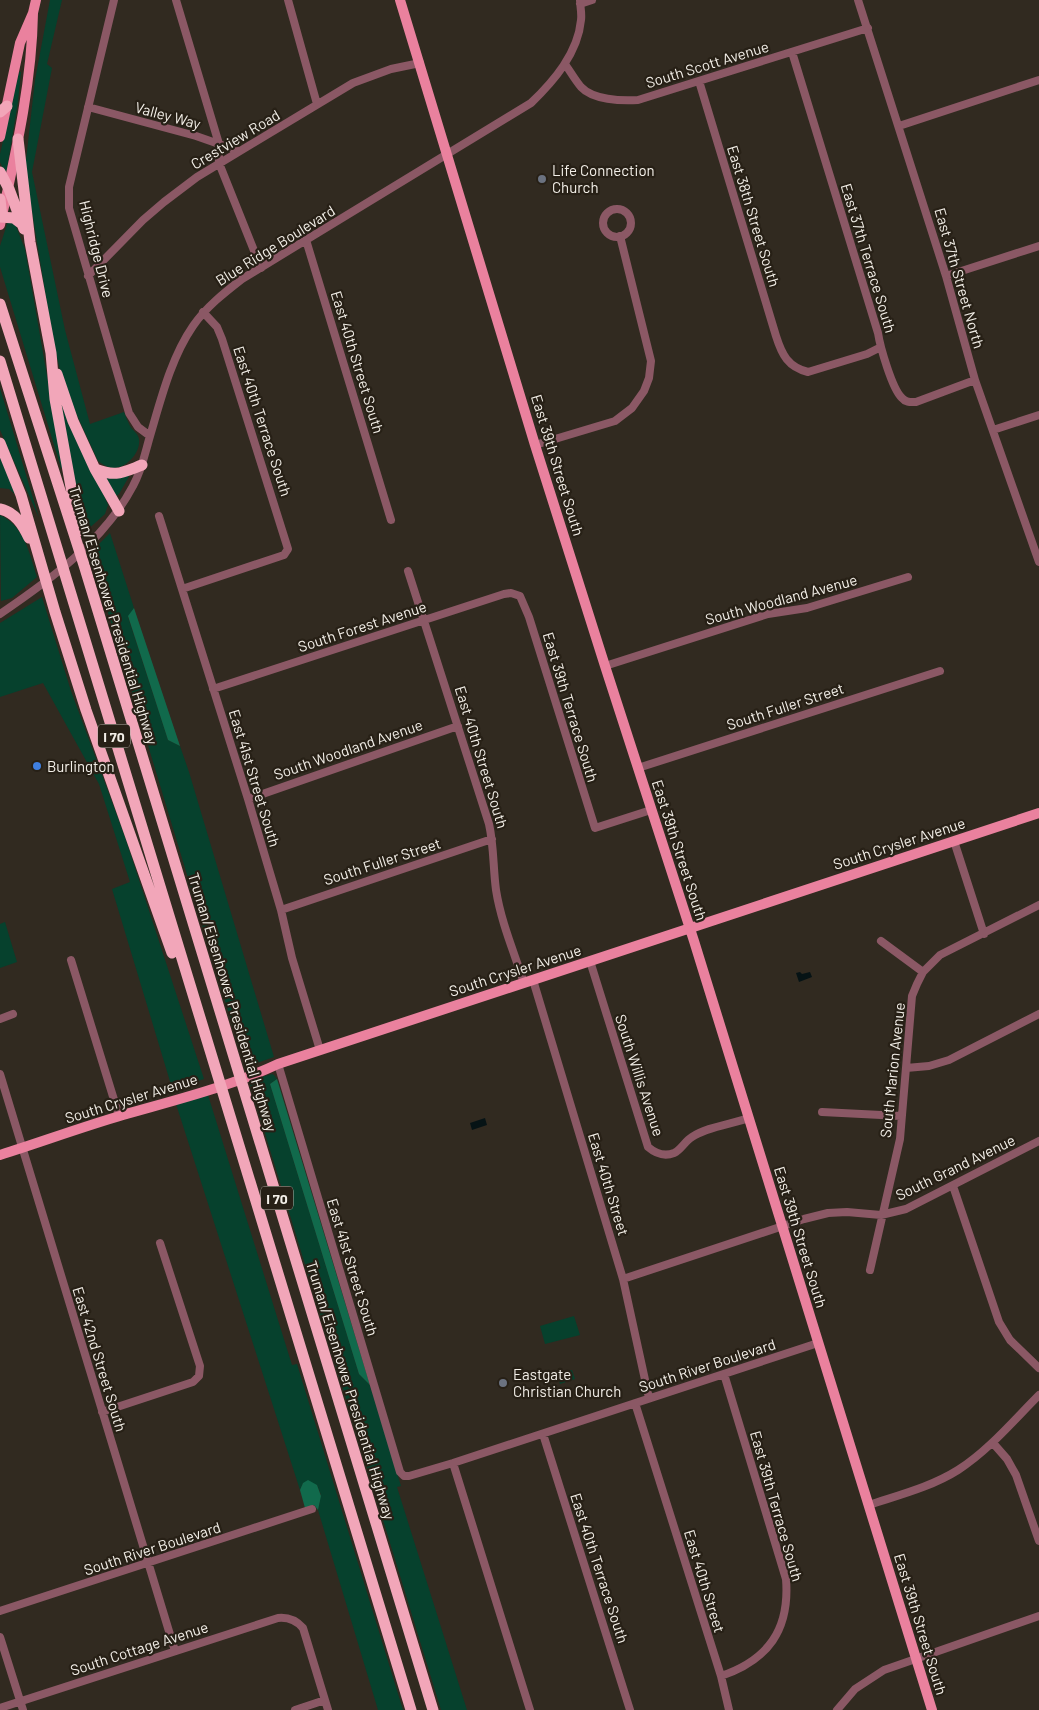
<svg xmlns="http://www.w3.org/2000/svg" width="1039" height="1710" viewBox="0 0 1039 1710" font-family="Barlow,sans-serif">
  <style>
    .green { fill: #06412d }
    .forest { fill: #116a4c }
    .water { fill: #061315 }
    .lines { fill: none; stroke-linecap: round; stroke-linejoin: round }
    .minor { stroke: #8b5865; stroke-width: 8 }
    .major { stroke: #ea819e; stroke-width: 10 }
    .highway { stroke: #f2a6b9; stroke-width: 11 }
    .worship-dot { fill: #6b7280; stroke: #272016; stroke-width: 2 }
    .shop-dot { fill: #3f7fe0; stroke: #272016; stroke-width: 2 }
    .labels { text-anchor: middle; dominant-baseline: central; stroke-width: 4.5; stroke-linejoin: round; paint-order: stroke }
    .shield { fill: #272016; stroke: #b6b1a9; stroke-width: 1 }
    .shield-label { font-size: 14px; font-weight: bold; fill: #f3efe8 }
    .street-label { font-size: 15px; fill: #f3efe8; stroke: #272016 }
    .poi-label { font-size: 15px; fill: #f3efe8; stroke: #272016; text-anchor: start }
  </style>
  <rect width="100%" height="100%" fill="#312a20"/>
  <path class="green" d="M50,0h12l-15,64 5,4 -20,104 33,158 25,94 34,-12c2,5 4,10 6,14 3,5 8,7 9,13 2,14 -13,30 -27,29 -5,-1 -10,-4 -14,-7l-29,-63 -9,-28 -7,-30 -28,-171 10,-89z
    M19,72h2l-3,30 -12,73 -6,-13v-8z
    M8,221h2l6,5 9,23 38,219h-2l-61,-201v-21z
    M56,379l52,126 -3,9 -20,18z
    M0,388l39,130 -39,-88z
    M0,457l18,40 -9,-8 -9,-1z
    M131,473l-12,21 -3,2 -12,-21z
    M0,515c24,11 30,39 37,62l-25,21 -11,3z
    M110,533l24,75 -6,9 40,123 12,6 9,26 85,285 -29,10 -155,-514z
    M42,597l29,94 54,146 79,242c-10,4 -21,5 -32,9l-60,-199 18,-7 -31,-98 -56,-101 -43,14v-74z
    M5,922l12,40 -17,6v-44z
    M272,1074l2,1 3,4 -7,5 89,290 11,11 31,101 -4,1 70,223h-26l-192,-629z
    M208,1095l84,270 5,-1 106,346h-25l-60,-200 3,-15 -4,-10 -14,-2 -3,7 -124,-386z
    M574,1316l6,19 -35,9 -5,-18z
    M572,1370l3,9 -15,5 -3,-10z"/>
  <path class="forest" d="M134,608l46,138 -12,-6 -40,-124z
    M277,1079l93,306 -11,-11 -89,-290z
    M308,1480l9,5 4,11 -3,14 -4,-5 -9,3 -5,-18 3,-7z"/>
  <path class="water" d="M800,972l2,2 8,-2 2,5 -13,5 -3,-9z
    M485,1118l2,7 -15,5 -2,-7z"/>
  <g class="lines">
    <path class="minor" d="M114,0l-45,187v21l60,205 9,14 12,9
      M176,0l43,144v19l42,105
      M288,0l29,104
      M858,0l88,276 29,104 64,182
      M580,4l12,-4
      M792,52l86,281c2,13 14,56 24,65 4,5 9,4 14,4l59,-22
      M565,64c5,7 10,16 16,23 12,13 40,14 57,13l230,-72
      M699,81l77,255c6,19 12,31 32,36l59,-18 14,-7
      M88,107l108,29 43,15
      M899,126l140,-46
      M603 223a14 14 0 1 1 28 0a14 14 0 1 1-28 0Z
      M306,240l85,280
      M88,276l55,-56 21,-18 33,-25 156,-94 38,-14 29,-6
      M946,276l93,-30
      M993,430l46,-15
      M535,445l80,-24 17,-13 12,-17 5,-13 2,-17 -31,-125
      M159,516l89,283 33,111 11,48 28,92
      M408,571l81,253c5,22 4,44 7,66 5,32 18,62 28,93
      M182,589l102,-34 4,-6 -66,-210 -5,-12 -14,-15
      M0,614c50,-34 104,-73 133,-128 9,-16 12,-33 17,-50 11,-37 21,-78 43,-110 13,-19 31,-33 49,-47l289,-176c23,-22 47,-50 50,-83 1,-7 -1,-14 -1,-20
      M605,666l163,-52 39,-6 101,-31
      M213,689l291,-95 7,-1 9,3 9,21 66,211 56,-18
      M638,768l302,-97
      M248,799l210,-73
      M954,841l30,93
      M281,910l211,-71
      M881,941l42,31
      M71,960l48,156
      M590,961l58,186c7,6 16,10 26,6 7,-3 11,-12 18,-16 14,-10 40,-13 57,-19
      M533,980l90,299 26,119
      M0,1019l13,-5
      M278,1064l122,408 4,4h5l44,-13 365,-120
      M906,1068l23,-2 20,-6 90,-46
      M0,1074l175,577
      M822,1112l79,4
      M953,1186l46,136 11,18 29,28
      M870,1270l30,-131 12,-143 5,-12 6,-12 17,-17 99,-50
      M623,1279l181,-60 24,-6 19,-1 34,3 25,-6 133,-68
      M635,1403l86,273 8,34
      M102,1412l91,-30 6,-6 1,-10 -40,-123
      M543,1434l87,276
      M993,1443l14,16 9,16 23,66
      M453,1463l77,247
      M869,1505c30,-10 62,-18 89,-35 31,-20 55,-49 81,-75
      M0,1611l312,-102
      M0,1637l23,73
      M721,1676c47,-16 69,-46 65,-97l-62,-205
      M0,1708l278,-90c10,-1 18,2 25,10l25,82
      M295,1710l30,-10
      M837,1710l18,-21 29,-19 155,-54"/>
    <path class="major" d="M400,0l135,445 70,221 89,275 238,769
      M0,137l20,-94 13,-30 3,-13
      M0,225c15,-69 32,-141 33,-212
      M0,1155c41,-13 82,-28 123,-40 52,-15 106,-28 155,-51l761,-251"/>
    <path class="highway" d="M0,112l7,-6
      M18,139l12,103 21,111 4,46 24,132
      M0,172l9,17 15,40
      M0,199l2,18
      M0,217l14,1 8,6
      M0,304l84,261 349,1145
      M0,361l411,1349
      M57,374l16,47 22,48 24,42
      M0,443l21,52 34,117 31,98 86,243
      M95,469c21,8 26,4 47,-4
      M0,509c15,3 23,16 29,29"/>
  </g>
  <g class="worship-dot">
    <circle cx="542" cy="179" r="5"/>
    <circle cx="503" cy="1383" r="5"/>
  </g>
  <circle class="shop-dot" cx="37" cy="766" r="5"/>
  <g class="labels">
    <g class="shield">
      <rect x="98" y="724.5" width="32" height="23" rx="4"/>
      <rect x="261" y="1186.5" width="32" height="23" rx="4"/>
    </g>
    <g class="shield-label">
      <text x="114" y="736">I 70</text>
      <text x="277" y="1198">I 70</text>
    </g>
    <g class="street-label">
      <text transform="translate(707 64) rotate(-17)">South Scott Avenue</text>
      <text transform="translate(168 115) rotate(15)">Valley Way</text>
      <text transform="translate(235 139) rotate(-31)">Crestview Road</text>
      <text transform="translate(754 216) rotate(73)">East 38th Street South</text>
      <text transform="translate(275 245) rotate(-32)">Blue Ridge Boulevard</text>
      <text transform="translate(97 249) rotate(76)">Highridge Drive</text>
      <text transform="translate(869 258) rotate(73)">East 37th Terrace South</text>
      <text transform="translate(960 278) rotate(74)">East 37th Street North</text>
      <text transform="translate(358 362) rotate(73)">East 40th Street South</text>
      <text transform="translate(263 421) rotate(72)">East 40th Terrace South</text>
      <text transform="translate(558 465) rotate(73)">East 39th Street South</text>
      <text transform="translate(781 599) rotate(-15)">South Woodland Avenue</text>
      <text transform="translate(114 615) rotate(73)">Truman/Eisenhower Presidential Highway</text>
      <text transform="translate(362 626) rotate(-18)">South Forest Avenue</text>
      <text transform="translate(785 706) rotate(-18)">South Fuller Street</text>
      <text transform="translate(571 707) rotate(73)">East 39th Terrace South</text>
      <text transform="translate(348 749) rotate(-19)">South Woodland Avenue</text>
      <text transform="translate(482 757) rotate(73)">East 40th Street South</text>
      <text transform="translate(255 778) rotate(73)">East 41st Street South</text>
      <text transform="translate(899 843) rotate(-18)">South Crysler Avenue</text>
      <text transform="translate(680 850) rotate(72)">East 39th Street South</text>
      <text transform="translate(382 861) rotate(-18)">South Fuller Street</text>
      <text transform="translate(515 970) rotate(-18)">South Crysler Avenue</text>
      <text transform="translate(233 1002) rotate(73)">Truman/Eisenhower Presidential Highway</text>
      <text transform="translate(892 1070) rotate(-84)">South Marion Avenue</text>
      <text transform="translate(640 1075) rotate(72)">South Willis Avenue</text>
      <text transform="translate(131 1098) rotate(-17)">South Crysler Avenue</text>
      <text transform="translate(955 1167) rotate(-26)">South Grand Avenue</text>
      <text transform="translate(609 1184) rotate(73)">East 40th Street</text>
      <text transform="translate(801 1237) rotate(73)">East 39th Street South</text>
      <text transform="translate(353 1267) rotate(73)">East 41st Street South</text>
      <text transform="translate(100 1359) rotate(73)">East 42nd Street South</text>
      <text transform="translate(707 1365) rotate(-18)">South River Boulevard</text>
      <text transform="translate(351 1390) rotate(73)">Truman/Eisenhower Presidential Highway</text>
      <text transform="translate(777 1506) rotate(74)">East 39th Terrace South</text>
      <text transform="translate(152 1548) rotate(-18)">South River Boulevard</text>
      <text transform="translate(600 1568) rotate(72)">East 40th Terrace South</text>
      <text transform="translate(705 1581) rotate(73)">East 40th Street</text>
      <text transform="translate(921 1624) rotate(73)">East 39th Street South</text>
      <text transform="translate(139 1648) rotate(-18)">South Cottage Avenue</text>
    </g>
    <g class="poi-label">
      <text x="552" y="170">Life Connection<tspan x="552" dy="17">Church</tspan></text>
      <text x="47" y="766">Burlington</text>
      <text x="513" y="1374">Eastgate<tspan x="513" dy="17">Christian Church</tspan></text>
    </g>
  </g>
</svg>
